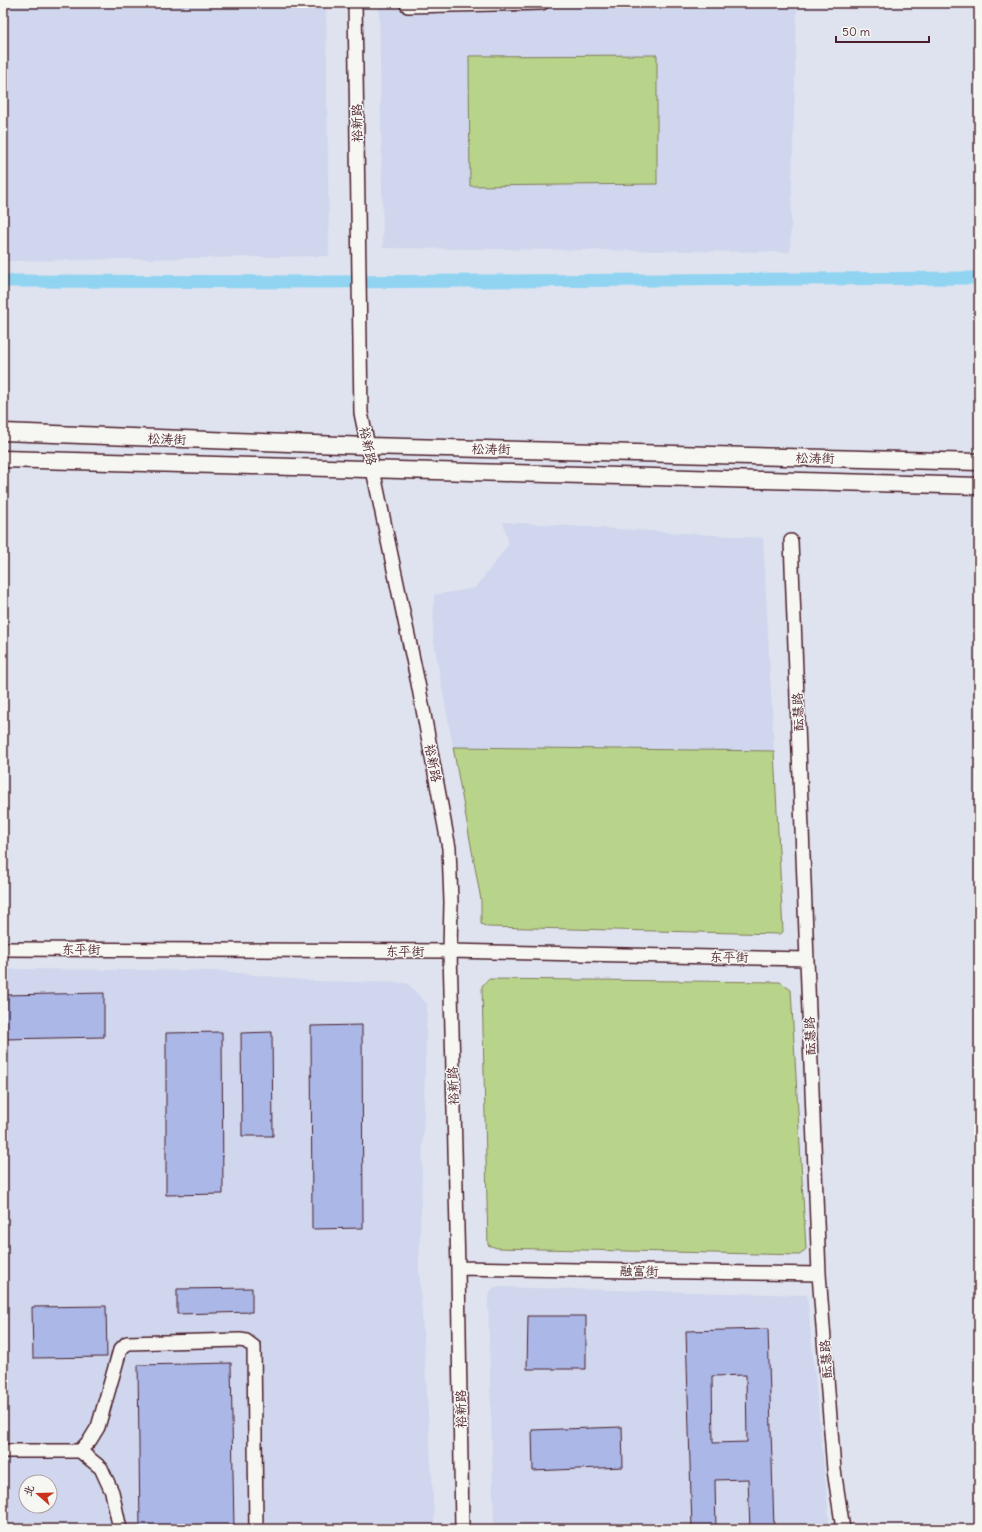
<svg xmlns="http://www.w3.org/2000/svg" width="982" height="1532" viewBox="0 0 982 1532" font-family="Delius,'LXGW WenKai TC',sans-serif">
  <style>
    .built { fill: #cfd6ed; fill-rule: evenodd }
    .green { fill: #b8d48b; stroke: #817a5b }
    .lines { fill: none; stroke-linecap: round; stroke-linejoin: round }
    .canal { stroke: #91d4f2; stroke-width: 13 }
    .building { fill: #aab7e7; stroke: #4a1f2b; fill-rule: evenodd }
    .minor-casing { stroke: #4a1f2b; stroke-width: 16 }
    .major-casing { stroke: #4a1f2b; stroke-width: 19 }
    .minor { stroke: #f6f6f2; stroke-width: 13 }
    .major { stroke: #f6f6f2; stroke-width: 16 }
    .labels { text-anchor: middle; dominant-baseline: central; stroke-width: 3; stroke-linejoin: round; paint-order: stroke }
    .street-label { font-size: 13px; fill: #4a1f2b; stroke: #f6f6f2 }
  </style>
  <rect width="100%" height="100%" fill="#dfe3ef"/>
  <filter id="ink" filterUnits="userSpaceOnUse"><feTurbulence type="fractalNoise" baseFrequency=".025" numOctaves="2"/><feDisplacementMap in="SourceGraphic" scale="8" xChannelSelector="R" yChannelSelector="G"/><feConvolveMatrix kernelMatrix="1 2 1 2 8 2 1 2 1" color-interpolation-filters="sRGB"/></filter>
  <g filter="url(#ink)">
    <path class="built" d="M3,3h323l3,253 -326,5z
      M379,3h418l-7,249 -407,-4z
      M503,522l260,16 11,213 -321,-4 -20,-110 1,-42 41,-7 34,-44z
      M22,969l198,2 92,10 95,2 20,21 -8,263 16,262h-432v-559zM26,1482h24v24h-24z
      M494,1287l313,8 23,234h-336l-6,-233z"/>
    <path class="green" d="M657,55v129l-187,2 -1,-130z
      M453,747l321,4 9,181 -4,2 -291,-7 -7,-3v-24z
      M488,979l292,3 11,8 15,259 -6,6 -303,-7 -9,-3 -6,-259z"/>
    <g class="lines">
      <path class="canal" d="M3,281l320,1 656,-4"/>
    </g>
    <path class="building" d="M104,993v44l-101,2v-44z
      M362,1025l1,203 -51,1 -1,-203z
      M222,1032l1,162 -57,1v-162z
      M272,1032l1,104h-31l-1,-103z
      M252,1288v24l-75,2v-25z
      M106,1306l1,51 -74,1 -1,-51z
      M528,1316h58v53h-59z
      M768,1329l6,200h-24l-2,-50 -33,1 1,49h-24l-6,-198zM746,1375l1,67 -34,1 -1,-67z
      M231,1363l3,166h-94l-2,-164z
      M622,1427l1,40 -90,4 -1,-41z"/>
    <g class="lines">
      <defs>
        <path id="minor" d="M355,3l6,410 57,270 31,165 2,54 -1,49 8,317 4,261
          M406,3l2,3 134,-3
          M791,541l28,733 15,196 9,59
          M3,949l447,2 357,8
          M458,1268l361,6
          M3,1451h77l21,17 11,24 8,37
          M80,1451l10,-11 8,-13 22,-77 7,-7 113,-3 6,1 8,6 2,182"/>
        <path id="major" d="M3,432l364,14 612,16
          M3,459l976,27"/>
      </defs>
      <use href="#minor" class="minor-casing"/>
      <use href="#major" class="major-casing"/>
      <use href="#minor" class="minor"/>
      <use href="#major" class="major"/>
    </g>
  </g>
  <g class="labels">
    <g class="street-label">
      <text transform="translate(357 123) rotate(-91)">裕新路</text>
      <text transform="translate(167 439) rotate(2)">松涛街</text>
      <text transform="translate(368 446) rotate(78)">裕新路</text>
      <text transform="translate(491 449) rotate(1)">松涛街</text>
      <text transform="translate(815 458) rotate(1)">松涛街</text>
      <text transform="translate(798 712) rotate(-92)">酝慧路</text>
      <text transform="translate(433 763) rotate(79)">裕新路</text>
      <text x="81" y="949">东平街</text>
      <text x="405" y="951">东平街</text>
      <text transform="translate(729 957) rotate(1)">东平街</text>
      <text transform="translate(810 1036) rotate(-92)">酝慧路</text>
      <text transform="translate(453 1086) rotate(-92)">裕新路</text>
      <text transform="translate(639 1271) rotate(1)">融富街</text>
      <text transform="translate(826 1359) rotate(-94)">酝慧路</text>
      <text transform="translate(461 1409) rotate(-91)">裕新路</text>
    </g>
  </g>
  <rect width="982" height="1532" fill="none" stroke="#f6f6f2" stroke-width="16"/>
  <rect x="8" y="8" width="966" height="1516" fill="none" stroke="#4a1f2b" stroke-width="1.5" filter="url(#ink)"/>
  <g transform="translate(38 1494) rotate(290)"><circle r="19" fill="#f6f6f2" stroke="#b1a0a2"/>
  <path d="M0-3L7 15L0 10L-7 15Z" fill="#c8321e"/>
  <text y="-6" font-size="11" font-weight="bold" text-anchor="middle" fill="#4a1f2b">北</text>
  </g>
  <path d="M836 36v6h93v-6" fill="none" stroke="#4a1f2b" stroke-width="2"/>
  <text x="842" y="36" font-size="12" fill="#4a1f2b" stroke="#f6f6f2" stroke-width="3" paint-order="stroke">50 m</text>
</svg>
